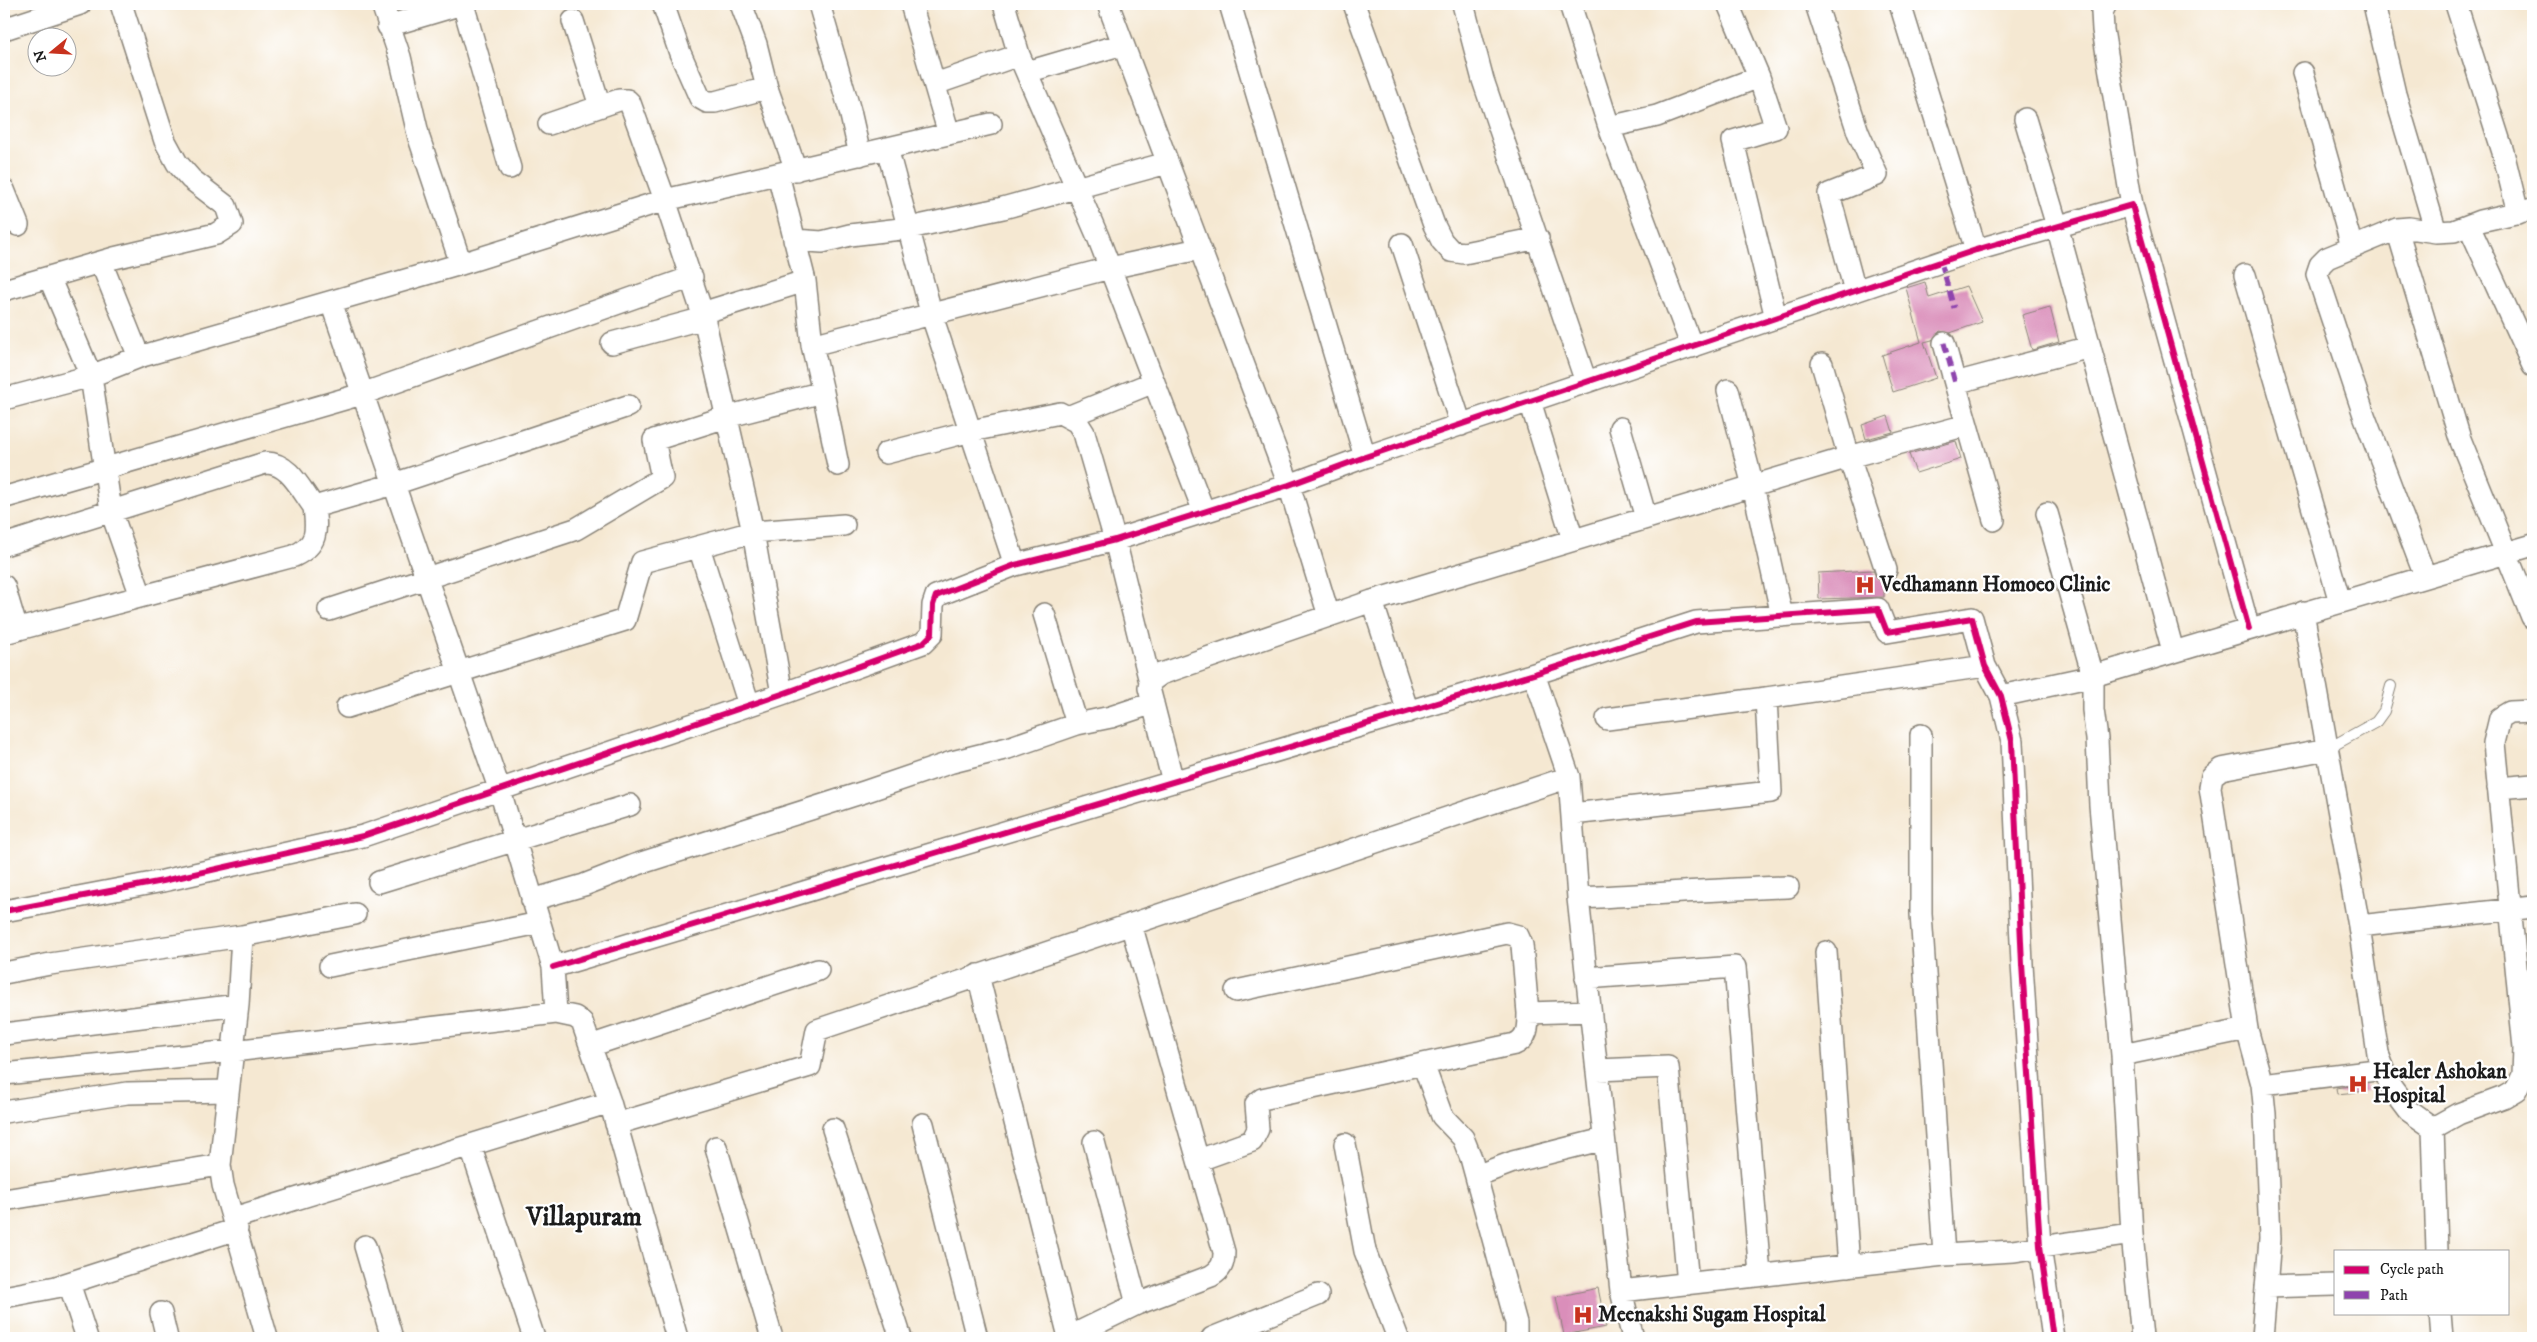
<svg xmlns="http://www.w3.org/2000/svg" width="2537" height="1342" viewBox="0 0 2537 1342" font-family="'IM FELL DW Pica',serif">
  <style>
    .building { fill: #da8eba }
    .lines { fill: none; stroke-linecap: round; stroke-linejoin: round }
    .lane-casing { stroke: #888277; stroke-width: 12 }
    .street-casing { stroke: #888277; stroke-width: 24 }
    .lane { stroke: #fff; stroke-width: 10 }
    .street { stroke: #fff; stroke-width: 21 }
    .quiet { stroke: #8e44ad; stroke-width: 5; stroke-dasharray: 10 5; stroke-linecap: butt }
    .cycleway-casing { stroke: #fff; stroke-width: 9 }
    .cycleway { stroke: #d6006c; stroke-width: 6 }
    .labels { text-anchor: middle; dominant-baseline: central; stroke-width: 4.5; stroke-linejoin: round; paint-order: stroke }
    .poi-label { font-size: 21px; font-weight: bold; fill: #1c1c1c; stroke: #fff; text-anchor: start }
    .district-label { font-size: 26px; font-weight: bold; fill: #1c1c1c; stroke: #fff }
  </style>
  <rect width="100%" height="100%" fill="#fff"/>
  <filter id="ink" filterUnits="userSpaceOnUse"><feTurbulence type="fractalNoise" baseFrequency=".02" numOctaves="2"/><feDisplacementMap in="SourceGraphic" scale="10" xChannelSelector="R" yChannelSelector="G"/><feConvolveMatrix kernelMatrix="1 2 1 2 8 2 1 2 1" color-interpolation-filters="sRGB"/></filter>
  <filter id="wash" filterUnits="userSpaceOnUse"><feTurbulence type="fractalNoise" baseFrequency=".0096" numOctaves="4" result="noise"/><feDisplacementMap in="SourceGraphic" scale="20" xChannelSelector="R" yChannelSelector="G"/><feGaussianBlur stdDeviation="1.12" result="paint"/><feColorMatrix in="noise" values="0 0 0 0 0 0 0 0 0 0 0 0 0 0 0 0 0 1.4 0 .05"/><feComposite in="paint" operator="in"/></filter>
  <g filter="url(#wash)">
    <rect width="100%" height="100%" fill="#f5e8d2"/>
    <g id="blocks">
      <path class="building" d="M1925,282l4,16 37,-12 16,36 -32,11 -10,-2 -8,9 -8,2 12,36 -43,14 -11,-37 39,-13 -15,-54z
        M2050,307l9,35 -27,8 -10,-35z
        M1888,416l5,16 -27,7 -4,-14z
        M1956,441l5,18 -45,14 -7,-19z
        M1873,570l4,9 7,3v15l-65,2 -1,-26z
        M2366,1084l1,7 -30,3 -1,-6z
        M1598,1288l8,39 -42,8 -8,-38z"/>
    </g>
  </g>
  <g filter="url(#ink)">
    <use href="#blocks" fill-opacity="0" stroke="#888277" stroke-width="1"/>
    <g class="lines">
      <defs>
        <path id="lane" d="M2327,749l49,-27 8,-11 7,-25"/>
        <path id="street" d="M382,4l18,53 19,81 42,126
          M463,4l47,164
          M663,4l17,49 20,45 7,4h8l52,-14
          M741,4l15,40 11,44 29,82
          M819,4l31,107 10,44
          M911,4l38,130
          M1004,4l15,51 79,182 106,275
          M1108,4l181,481 40,131
          M1230,4l135,453
          M1354,4l80,221 8,16 9,10 13,2 74,-15
          M1463,4l20,76 103,302
          M1570,4l39,123 83,220
          M1816,4l42,128 19,43 -48,19 26,97
          M1900,4l76,246
          M2106,4l-4,8 1,18 29,175
          M2374,4l21,90 41,138
          M2456,4l47,148 15,61
          M573,21l27,85
          M388,26l74,-22
          M4,29l76,-25
          M1027,72l96,-28
          M2303,73l49,174
          M1759,77l17,51 -43,13 43,177
          M935,84l84,-29
          M2025,119l32,107 116,425
          M549,124l70,-24h8l3,3 35,97 39,118 49,214 29,162
          M1609,127l48,-11 102,-39 -31,-73
          M887,148l45,168 83,249
          M778,174l27,107
          M4,190l14,35
          M2469,226l64,140
          M2397,229l63,210 72,178
          M794,240l28,2 28,-7 59,-7 94,-20 164,-45
          M1402,244l59,181
          M101,262l38,95
          M2245,275l95,327
          M49,277l65,-19 102,-24 16,-10 -6,-18 -35,-27 -14,-16 -12,-22 -44,-137
          M4,290l45,-13 42,99 20,135 30,85
          M331,302l169,489 53,176 3,46
          M702,313l103,-32 7,64 298,-77 89,-19
          M612,343l92,-25
          M1944,343l11,40
          M1822,364l27,93 118,-32
          M1728,390l25,96 29,130
          M823,392l15,73
          M4,399l87,-23 48,-19 322,-93 204,-64 326,-76
          M1530,401l43,139
          M1070,416l84,-34
          M1620,428l26,90
          M886,453l85,-22 89,-18 17,9 7,11 31,107 35,142
          M6,497l356,-103 330,-117
          M2047,513l46,163v34l4,29 3,66 22,250 10,179 10,104
          M1994,520l-39,-137 135,-36
          M4,545l261,-82c24,-1 36,27 49,44
          M699,547l50,158
          M2425,576l-61,-161 -47,-141 3,-9 7,-7 70,-29 12,-1 27,4 18,-1 26,-10 53,-12
          M4,586l13,44
          M1372,601l36,111
          M329,610l247,-81 86,-51 -8,-38 72,-23 97,-25 -11,-47
          M2303,612l56,314 19,128 13,33 18,24 24,17 4,123
          M1044,614l33,110
          M4,633l290,-77c24,-11 23,-25 20,-49l80,-23 234,-78
          M1534,674l35,103 9,121 43,393 12,47
          M2001,696l92,-20 440,-131
          M347,707l278,-87 17,-58 111,-30 91,-7
          M1607,719l159,-21
          M1921,735v179l23,341
          M1173,782l-24,-94 1,-6 11,-8 211,-73 477,-144 37,113
          M2498,788l35,-3
          M1572,814l199,-22 -5,-94 219,-32
          M379,882l251,-77
          M1578,898c70,-3 140,-9 210,-11
          M532,900l52,-15 51,-20 229,-73 88,-30 56,-14 69,-24 34,-7 42,-14
          M4,911l159,-30 200,-45 419,-142 141,-51 9,-9 1,-29 3,-9 79,-31 100,-25 174,-55 76,-28 611,-207 156,-45 117,424
          M2359,926l174,-19
          M242,936l113,-22
          M1826,952l23,314
          M330,966l209,-43
          M553,967l981,-293 162,-52 182,-13 9,23 85,-14 13,48 16,30 11,45 10,223 18,282 13,92
          M4,973l46,-9 192,-28 -4,69 -18,160 3,20 44,153
          M978,975l91,362
          M1586,978l149,-11 25,308
          M1236,991l271,-58 11,3 4,9 6,68
          M4,1034l234,-29
          M590,1046l228,-76
          M2122,1055l125,-26
          M1423,1064l19,52 21,22 8,20 45,165v15
          M1597,1070l71,-3 20,217
          M4,1074l229,-23 323,-38 19,4 7,5 28,80 67,236
          M2262,1084l122,-15
          M4,1112l123,-19 100,-2
          M616,1124l194,-58 7,-36 752,-253
          M923,1124l54,214
          M2433,1128l25,-14 46,-17 12,-7 7,-15 1,-27 -30,-305 6,-25 10,-6 23,-1
          M833,1129l68,209
          M1094,1142l43,162
          M1345,1144l20,107 33,87
          M470,1145l64,193
          M716,1147l56,191
          M1199,1160l53,-19 6,-12 -2,-25 6,-5 253,-55c13,-6 13,-17 13,-31l62,-2
          M1476,1176l37,-14 91,-23
          M4,1200l216,-35
          M234,1218l376,-116
          M365,1246l27,92
          M69,1283l18,55
          M2266,1287l70,-2
          M1621,1291l323,-36 69,-4 119,-17
          M4,1297l52,-10 181,-58
          M161,1313l6,25
          M2440,1313l2,25
          M1067,1338l70,-34 74,-28c10,-6 13,-12 13,-24l-93,-328
          M1212,1338l106,-43
          M2262,1338l8,-99 -5,-125 -3,-30 -15,-55 -37,-242 2,-11 9,-7 106,-20"/>
      </defs>
      <use href="#lane" class="lane-casing"/>
      <use href="#street" class="street-casing"/>
      <use href="#lane" class="lane"/>
      <use href="#street" class="street"/>
      <path class="quiet" d="M1941,262l13,46
        M1944,343l11,40"/>
      <defs>
        <path id="cycleway" d="M4,911l159,-30 200,-45 419,-142 141,-51 9,-9 1,-29 3,-9 79,-31 100,-25 174,-55 76,-28 611,-207 156,-45 117,424
          M553,967l981,-293 162,-52 182,-13 9,23 85,-14 13,48 16,30 11,45 10,223 18,282 13,92"/>
      </defs>
      <use href="#cycleway" class="cycleway-casing"/>
      <use href="#cycleway" class="cycleway"/>
    </g>
  </g>
  <defs>
    <symbol id="hospital-bare" viewBox="-9 -9 18 18"><path d="M-5-5h3v3.5h4V-5h3V5h-3V1.5h-4V5h-3Z" fill="#c8321e" stroke="#fff" stroke-width="2.5" paint-order="stroke"/></symbol>
  </defs>
  <g fill-rule="evenodd">
    <use href="#hospital-bare" x="1851" y="571" width="28" height="28"/>
    <use href="#hospital-bare" x="2344" y="1070" width="28" height="28"/>
    <use href="#hospital-bare" x="1569" y="1301" width="28" height="28"/>
  </g>
  <g class="labels">
    <g class="poi-label">
      <text x="1880" y="585">Vedhamann Homoeo Clinic</text>
      <text x="2373" y="1072">Healer Ashokan<tspan x="2373" dy="24">Hospital</tspan></text>
      <text x="1598" y="1315">Meenakshi Sugam Hospital</text>
    </g>
    <g class="district-label">
      <text x="584" y="1217">Villapuram</text>
    </g>
  </g>
  <rect width="2537" height="1342" fill="none" stroke="#fff" stroke-width="20"/>
  <rect x="2334" y="1250" width="175" height="65" fill="#ffffff" stroke="#a4a4a4"/>
  <rect x="2344" y="1266" width="25" height="8" fill="#d6006c" stroke="#a4a4a4"/>
  <text x="2380" y="1274" font-size="15" fill="#1c1c1c">Cycle path</text>
  <rect x="2344" y="1291" width="25" height="8" fill="#8e44ad" stroke="#a4a4a4"/>
  <text x="2380" y="1300" font-size="15" fill="#1c1c1c">Path</text>
  <g transform="translate(52 52) rotate(252)"><circle r="24" fill="#ffffff" stroke="#a4a4a4"/>
  <path d="M0-4L9 19L0 12L-9 19Z" fill="#c8321e"/>
  <text y="-8" font-size="14" font-weight="bold" text-anchor="middle" fill="#1c1c1c">N</text>
  </g>
</svg>
